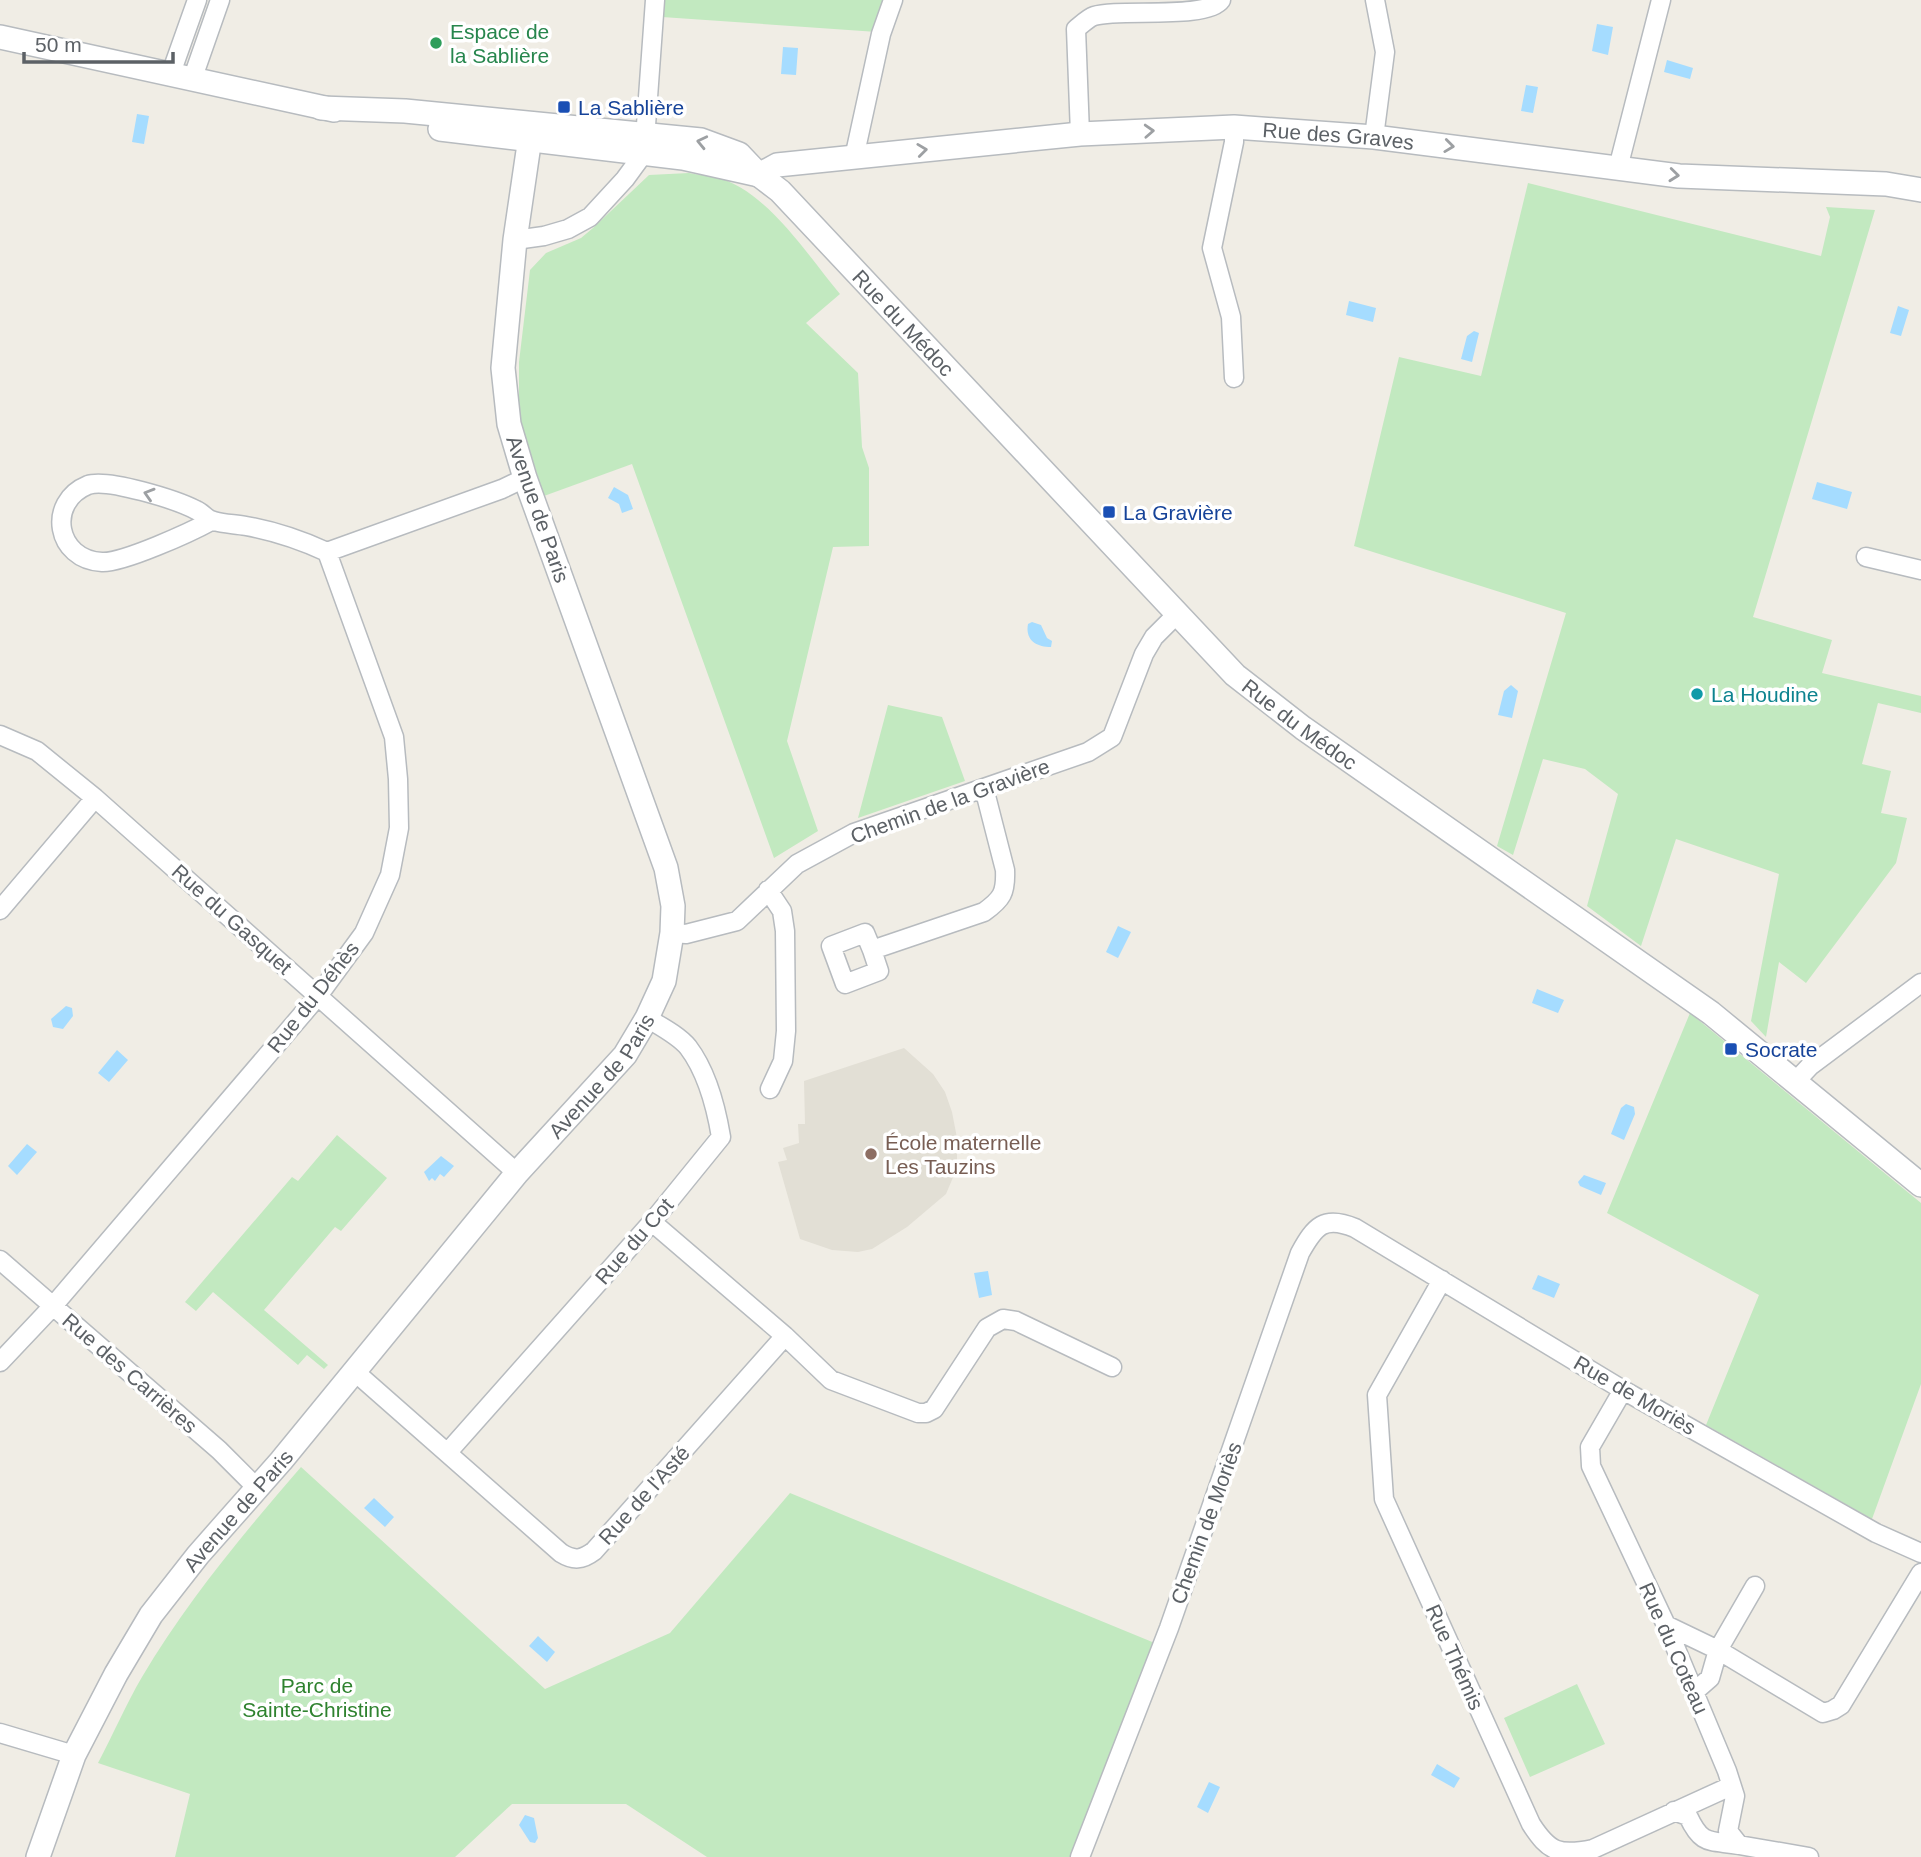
<svg xmlns="http://www.w3.org/2000/svg" width="1921" height="1857" viewBox="0 0 1921 1857" font-family="Arial,sans-serif">
  <style>
    .education { fill: #e2dfd5 }
    .green { fill: #c2e9c0 }
    .water { fill: #a5dcff }
    .lines { fill: none; stroke-linecap: round; stroke-linejoin: round }
    .minor-casing { stroke: #b7bbbf; stroke-width: 21 }
    .tertiary-casing { stroke: #b7bbbf; stroke-width: 26 }
    .minor { stroke: #fff; stroke-width: 18 }
    .tertiary { stroke: #fff; stroke-width: 23 }
    .oneway { stroke: #9da0a3 }
    .leisure-dot { fill: #2e9e5b; stroke: #fff; stroke-width: 2.5 }
    .transit-dot { fill: #1a4fb4; stroke: #fff; stroke-width: 2.5 }
    .culture-dot { fill: #0f9aa8; stroke: #fff; stroke-width: 2.5 }
    .education-dot { fill: #8d6e63; stroke: #fff; stroke-width: 2.5 }
    .labels { text-anchor: middle; dominant-baseline: central; stroke-width: 7; stroke-linejoin: round; paint-order: stroke }
    .leisure-label { font-size: 21px; fill: #27864d; stroke: #fff; text-anchor: start }
    .transit-label { font-size: 21px; fill: #164399; stroke: #fff; text-anchor: start }
    .street-label { font-size: 21px; fill: #5c6166; stroke: #fff }
    .culture-label { font-size: 21px; fill: #0d838f; stroke: #fff; text-anchor: start }
    .education-label { font-size: 21px; fill: #785e54; stroke: #fff; text-anchor: start }
    .park-label { font-size: 21px; fill: #2f822f; stroke: #fff }
  </style>
  <rect width="100%" height="100%" fill="#f0ede5"/>
  <path class="education" d="M904,1048l29,26 12,18 7,20 5,26v30l-11,26 -39,33 -35,22 -14,3 -26,-2 -32,-11 -22,-77 9,-2 -4,-12 16,-5 -1,-19h7l-1,-43z"/>
  <path class="green" d="M663,0h222l-8,32 -215,-15z
    M689,173c9,2 18,2 27,4 52,14 91,78 124,117l-34,29 52,50 4,74 7,21v78l-36,1 -46,194 31,90 -44,27 -142,-394 -88,32 -25,-80v-54l11,-92 16,-17 35,-15 12,-10 56,-53z
    M1528,183l293,73 9,-39 -4,-10 49,3 -122,407 79,23 -10,33 99,23v17l-43,-10 -16,61 29,7 -10,42 26,5 -11,45 -90,120 -27,-21 -13,75 -15,-16 28,-147 -103,-35 -35,107 -54,-40 31,-112 -33,-25 -42,-10 -30,96 -16,-9 69,-233 -212,-67 45,-189 82,19z
    M888,705l54,12 23,64 -107,37z
    M1690,1013l231,190v181l-49,135 -166,-94 53,-130 -152,-82z
    M337,1135l50,43 -46,53 -6,-4 -71,83 64,55 -4,4 -17,-14 -9,10 -85,-73 -17,19 -11,-9 107,-125 6,4z
    M301,1467l244,222 125,-56 120,-140 372,153 -82,211h-373l-81,-53h-114l-57,53h-280l15,-63 -92,-31c15,-28 28,-59 44,-86 45,-76 102,-144 159,-210z
    M1577,1684l28,60 -75,33 -26,-59z"/>
  <path class="water" d="M1597,24l16,3 -5,28 -16,-4z
    M783,47l15,1 -2,27 -15,-1z
    M1667,60l26,8 -3,11 -26,-7z
    M1526,85l12,2 -5,26 -12,-2z
    M137,114l12,2 -5,28 -12,-2z
    M1349,301l27,7 -3,14 -27,-7z
    M1898,306l11,4 -8,26 -11,-3z
    M1474,331l5,2 -7,29 -11,-3 6,-23z
    M1817,482l35,10 -5,17 -35,-10z
    M614,487l14,8 5,14 -11,4 -3,-9 -11,-6z
    M1032,622l9,3 6,13 5,3 -1,6c-15,0 -26,-7 -23,-23z
    M1511,685l7,6 -6,27 -14,-3 6,-24z
    M1118,926l13,6 -13,26 -12,-6z
    M1537,989l27,11 -6,13 -26,-10z
    M66,1006l6,2 1,8 -10,13 -10,-2 -2,-8z
    M117,1050l11,10 -19,22 -11,-9z
    M1626,1104l8,3 1,7 -11,26 -13,-6 10,-26z
    M27,1144l10,8 -20,23 -9,-9z
    M441,1156l13,10 -10,11 -4,-3 -5,7 -3,-3 -3,3 -5,-9z
    M1584,1175l22,8 -5,12 -21,-9 -2,-4z
    M988,1271l4,24 -13,3 -5,-25z
    M1538,1275l22,9 -6,14 -22,-9z
    M374,1498l20,19 -9,10 -21,-19z
    M538,1636l17,16 -8,10 -18,-16z
    M1437,1764l23,14 -6,10 -23,-13z
    M1209,1782l11,5 -12,26 -11,-6z
    M525,1815l9,3 4,20 -3,5 -5,-1 -11,-17z"/>
  <g class="lines">
    <defs>
      <path id="minor" d="M170,76l27,-76
        M192,80l28,-80
        M1080,134l-4,-105c5,-4 12,-11 18,-13 25,-8 113,4 127,-16
        M1374,137l11,-85 -10,-52
        M854,158l27,-124 12,-34
        M1618,168l43,-168
        M515,240l29,-4 24,-7 22,-12 35,-38 19,-26 11,-153
        M1234,378l-3,-61 -19,-69 22,-106v-15
        M211,521c-20,11 -88,42 -109,41 -46,-2 -56,-60 -14,-77 19,-7 89,15 108,25 7,3 11,10 18,11 10,3 22,3 32,5 28,5 55,14 81,26
        M1866,557l55,13
        M0,735l37,16 58,47 422,375
        M768,890l14,21 3,20 1,100 -3,30 -13,28
        M0,910l95,-112
        M672,933l14,1 51,-13 60,-57 57,-31 234,-81 24,-15 32,-83 10,-17 23,-23
        M872,950l7,21 -34,13 -14,-38 34,-13 7,17 112,-38c18,-13 22,-19 21,-42l-21,-82
        M1796,1081l14,-15 111,-83
        M0,1260l219,190 38,38
        M1442,1280l-65,115 7,104 147,325c18,28 28,32 62,25l138,-63
        M785,1336l46,44 87,33h8l8,-4 53,-81 16,-9 13,2 96,46
        M0,1362l53,-56 265,-310 46,-63 26,-58 9,-47 -1,-49 -4,-42 -67,-185 175,-63 23,-11
        M354,1371l207,182c13,8 21,7 33,-2l191,-215 -133,-114
        M1623,1390l-33,57 1,19 75,159 61,146 8,25 -7,35 11,14 70,12
        M448,1452l204,-230 69,-85c-5,-30 -14,-65 -33,-90 -10,-12 -28,-21 -41,-29
        M1666,1625l52,25 37,-64
        M1694,1692l16,-14 8,-28 105,63 10,-3 8,-5 80,-132
        M0,1733l74,22
        M1674,1811l14,5c14,30 21,24 51,29
        M1080,1857l89,-229 131,-375c15,-27 24,-38 55,-25l268,162 253,143 45,20"/>
      <g id="tertiary">
        <path d="M0,37l334,73"/>
        <path id="s1" d="M321,108l84,3 296,29 38,14 20,21 21,16 455,484 68,53 408,285 210,172"/>
        <path d="M440,129l243,29 76,17"/>
        <path id="s2" d="M759,175l18,-10 303,-31 154,-7 140,10 305,39 207,8 35,6"/>
        <path id="s3" d="M38,1857l36,-102 42,-81 35,-59 47,-60 83,-94 236,-288 108,-118 22,-37 17,-37 8,-48 1,-27 -7,-38 -141,-390 -16,-54 -6,-56 12,-128 17,-116"/>
      </g>
    </defs>
    <use href="#minor" class="minor-casing"/>
    <use href="#tertiary" class="tertiary-casing"/>
    <use href="#minor" class="minor"/>
    <use href="#tertiary" class="tertiary"/>
  </g>
  <defs><path id="oneway-chevron" d="M-2-3.5L2.5 0L-2 3.5" fill="none" stroke-width="1.6" stroke-linecap="round" stroke-linejoin="round" transform="scale(1.75)"/></defs>
  <g class="oneway">
    <use href="#oneway-chevron" transform="translate(1149 131) rotate(-3)"/>
    <use href="#oneway-chevron" transform="translate(702 142) rotate(-167)"/>
    <use href="#oneway-chevron" transform="translate(1449 146) rotate(7)"/>
    <use href="#oneway-chevron" transform="translate(922 150) rotate(-7)"/>
    <use href="#oneway-chevron" transform="translate(1674 175) rotate(6)"/>
    <use href="#oneway-chevron" transform="translate(149 494) rotate(-163)"/>
  </g>
  <circle class="leisure-dot" cx="436" cy="43" r="7"/>
  <g class="transit-dot">
    <rect x="557" y="100" width="14" height="14" rx="3.5"/>
    <rect x="1102" y="505" width="14" height="14" rx="3.5"/>
    <rect x="1724" y="1042" width="14" height="14" rx="3.5"/>
  </g>
  <circle class="culture-dot" cx="1697" cy="694" r="7"/>
  <circle class="education-dot" cx="871" cy="1154" r="7"/>
  <g class="labels">
    <g class="leisure-label">
      <text x="450" y="31">Espace de<tspan x="450" dy="24">la Sablière</tspan></text>
    </g>
    <g class="transit-label">
      <text x="578" y="107">La Sablière</text>
      <text x="1123" y="512">La Gravière</text>
      <text x="1745" y="1049">Socrate</text>
    </g>
    <g class="street-label">
      <text stroke="none"><textPath href="#s2" startOffset="584">Rue des Graves</textPath></text>
      <text stroke="none"><textPath href="#s1" startOffset="658">Rue du Médoc</textPath></text>
      <text transform="translate(538 509) rotate(71)">Avenue de Paris</text>
      <text stroke="none"><textPath href="#s1" startOffset="1223">Rue du Médoc</textPath></text>
      <text transform="translate(950 801) rotate(-20)">Chemin de la Gravière</text>
      <text transform="translate(232 919) rotate(42)">Rue du Gasquet</text>
      <text transform="translate(313 997) rotate(-52)">Rue du Déhès</text>
      <text stroke="none"><textPath href="#s3" startOffset="971">Avenue de Paris</textPath></text>
      <text transform="translate(634 1241) rotate(-49)">Rue du Cot</text>
      <text transform="translate(130 1373) rotate(41)">Rue des Carrières</text>
      <text transform="translate(1635 1395) rotate(30)">Rue de Moriès</text>
      <text transform="translate(644 1495) rotate(-48)">Rue de l'Asté</text>
      <text stroke="none"><textPath href="#s3" startOffset="404">Avenue de Paris</textPath></text>
      <text transform="translate(1206 1523) rotate(-70)">Chemin de Moriès</text>
      <text transform="translate(1674 1648) rotate(66)">Rue du Coteau</text>
      <text transform="translate(1455 1657) rotate(66)">Rue Thémis</text>
    </g>
    <g class="culture-label">
      <text x="1711" y="694">La Houdine</text>
    </g>
    <g class="education-label">
      <text x="885" y="1142">École maternelle<tspan x="885" dy="24">Les Tauzins</tspan></text>
    </g>
    <g class="park-label">
      <text x="317" y="1685">Parc de<tspan x="317" dy="24">Sainte-Christine</tspan></text>
    </g>
  </g>
  <path d="M24 52v10h149v-10" fill="none" stroke="#5c6166" stroke-width="3.5"/>
  <text x="35" y="52" font-size="21" fill="#5c6166" stroke="#ffffff" stroke-width="5" paint-order="stroke">50 m</text>
</svg>
